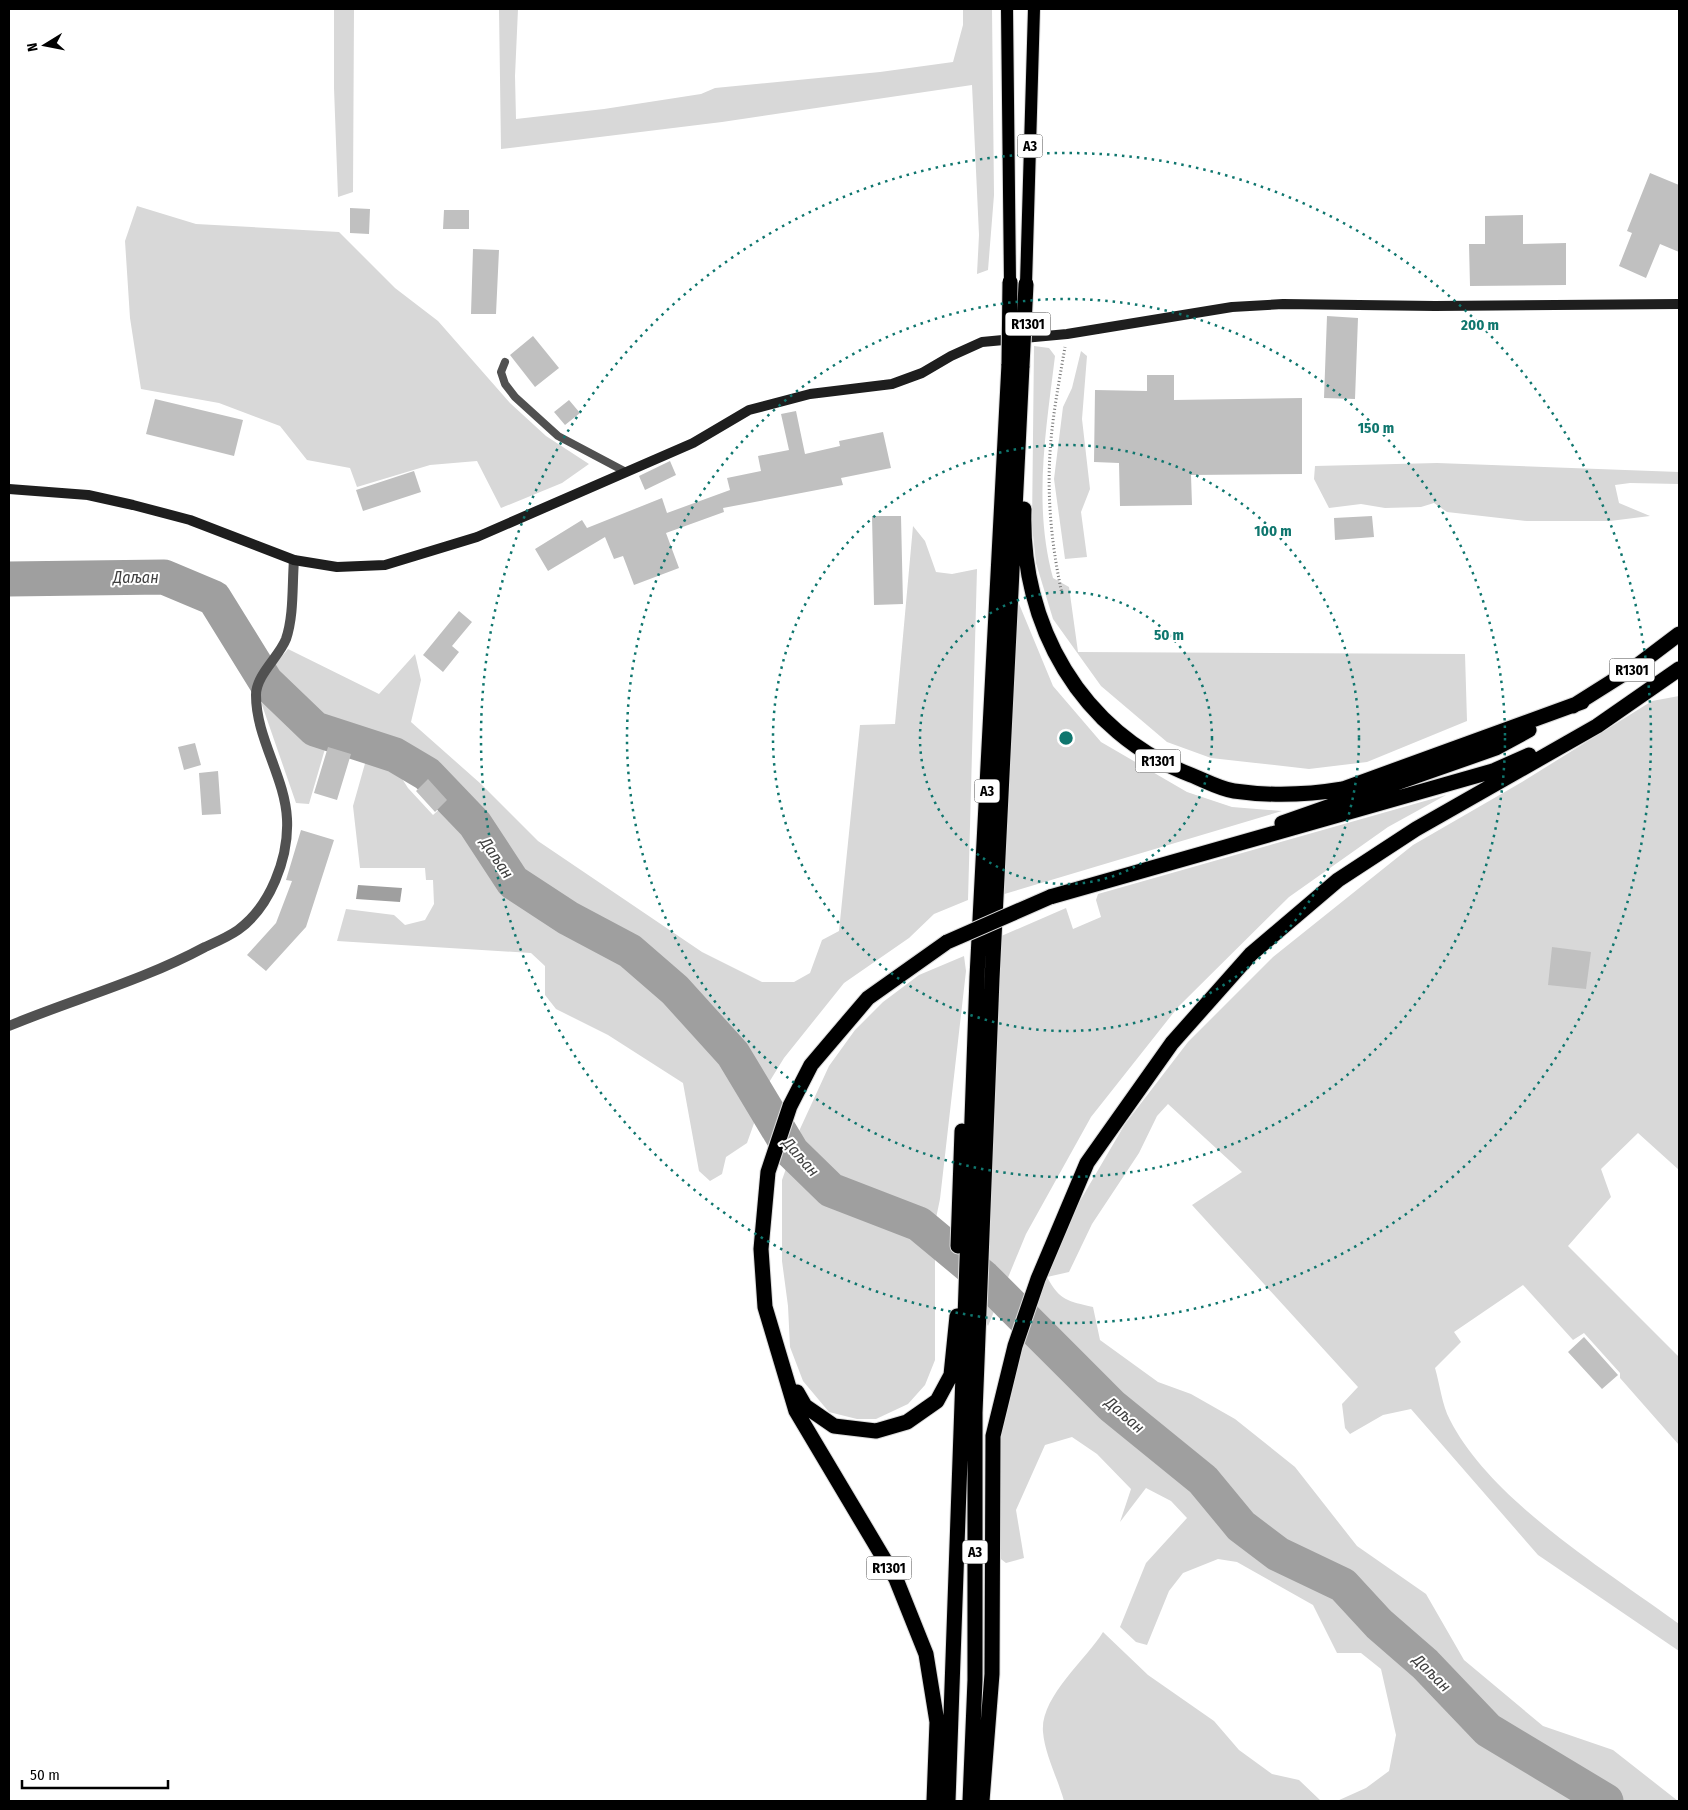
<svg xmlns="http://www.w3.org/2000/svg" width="1688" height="1810" viewBox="0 0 1688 1810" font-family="'Fira Sans Condensed',sans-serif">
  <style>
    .green { fill: #d8d8d8; fill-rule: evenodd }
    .water { fill: #9f9f9f }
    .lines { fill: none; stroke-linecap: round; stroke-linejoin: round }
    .river { stroke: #9f9f9f; stroke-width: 35 }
    .building { fill: #c0c0c0 }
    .primary-casing { stroke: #dbdbdb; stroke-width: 14 }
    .highway-casing { stroke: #dbdbdb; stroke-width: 17 }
    .path { stroke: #737373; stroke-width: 3; stroke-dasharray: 1 2.5; stroke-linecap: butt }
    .lane { stroke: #515151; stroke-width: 8 }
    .street { stroke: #515151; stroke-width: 10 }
    .secondary { stroke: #1e1e1e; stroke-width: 10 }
    .primary { stroke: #000; stroke-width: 12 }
    .highway { stroke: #000; stroke-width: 15 }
    .highway-bridge-casing { stroke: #dbdbdb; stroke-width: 17; stroke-linecap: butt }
    .highway-bridge { stroke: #000; stroke-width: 15 }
    .ring { fill: none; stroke: #0f766e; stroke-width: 2.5; stroke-dasharray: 2.5 5 }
    .labels { text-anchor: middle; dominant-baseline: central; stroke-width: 4; stroke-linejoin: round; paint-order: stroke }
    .shield { fill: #fff; stroke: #4c4c4c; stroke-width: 1 }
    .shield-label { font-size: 14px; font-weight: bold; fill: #000 }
    .water-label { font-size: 16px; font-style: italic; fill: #404040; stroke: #fff }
    .centre { fill: #0f766e; stroke: #fff; stroke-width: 2.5 }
    .ring-label { font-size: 15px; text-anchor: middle; font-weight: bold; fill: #0f766e; stroke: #fff; stroke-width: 4; stroke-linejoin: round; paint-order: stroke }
  </style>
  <rect width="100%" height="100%" fill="#fff"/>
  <path class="green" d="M334,9h20l-1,183 -15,5 -4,-109z
    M499,9h19l-3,67 1,43 88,-10 97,-15 14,-6 165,-16 73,-10 10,-37v-16h29l2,186 -6,75 -11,4 2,-39 -7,-150 -250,37 -221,27z
    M137,206l59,18 143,8 56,56 43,33 72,82 36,33 43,28 -27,19 -61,25 -24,-47 -47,4 -73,22 -7,-19 -43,-8 -27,-34 -61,-23 -78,-14 -11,-71 -5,-77z
    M1034,346l15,2 6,8c-9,74 -22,149 -2,222l16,9 9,65 387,2 2,67 -100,41 -58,7 -98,-11 -44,-16 -66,-56 -48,-67 -17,-56 -4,-37z
    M1081,351l6,5 -5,63 8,70 -9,23 6,45 -22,2 -11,-80 9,-72 9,-19z
    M1437,463l242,9v12l-49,-1 -15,2 4,18 31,13 -40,5h-83l-80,-9 -13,-9 -13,4 -36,1 -24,-4 -32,4 -15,-29 1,-13z
    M913,526l12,15 11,31 16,2 25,-5 -9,331 -34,14 -25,24 -65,45 -60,75 -16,26 -21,59 -21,14 -4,17 -12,7 -11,-10 -16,-88 -75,-48 -52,-26 -11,-14v-29l-14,-13 -194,-12 9,-32 48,6 11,10 20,-5 9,-16 -1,-24h-7l-1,-12h-65l-7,-62 13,-46 -2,-7 -37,-11 -18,62 -13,-1 -34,-98c1,-27 9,-36 26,-56l91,45 36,-40 6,26 -10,42 70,62 57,57 164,111 60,30h32l16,-9 12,-33 17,-9 21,-206 35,-1zM410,756l25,17 21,21 -23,21 -25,-27 -11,-17z
    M1017,599l36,87 48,56 86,50 45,15 50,4 -281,84z
    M1679,696v474l-41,-37 -37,36 10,28 -43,49 111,111v88l-59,-67v-5l-36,-40 -11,7 -50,-55 -69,47 7,10 -26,26c5,17 7,37 15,52 41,81 157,151 229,204v27l-141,-96 -127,-146 -28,6 -33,19 -5,-6 -3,-24 16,-17 -166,-182 50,-33 -74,-68 -11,12 -18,37 -47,71 -23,48 -22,5c13,24 21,24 46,30l7,33 58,42 33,12 44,25 60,48 62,79 69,48 38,66 79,66 70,24 65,51h-341l29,-13 23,-17 7,-36 -15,-66 -20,-16h-24l-24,-48 -76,-43 -19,-3 -35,14 -14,18 -22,54 -11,-3 -16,-15 26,-64 41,-45 -16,-17 -25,-13 -26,34 11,-33 -34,-35 -25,-17 -27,8 -29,65 8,48 -18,5 -9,-7 -1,-66 6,-71 18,-68 27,-74 30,-71 48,-82 63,-82 85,-85 140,-112 109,-63 130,-81z
    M1446,795l-58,32 -99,70 -111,110 -87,110 -65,117 -38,92 -6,-12 17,-377 67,-29 7,21 28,-12 -5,-17 2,-6z
    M964,956l2,15 -26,228 -5,24v137l-10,25 -17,19 -32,15h-19l-28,-7 -26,-31 -13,-34 -2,-41 -6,-45v-81l18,-51 29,-63 26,-36 28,-28 36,-27z
    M1103,1632l45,43 66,46 25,29 33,24 27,6 22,21h-257c-6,-22 -19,-46 -21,-69 -3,-35 43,-72 60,-100z"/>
  <path class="water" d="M358,885l44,3 -2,14 -44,-3z"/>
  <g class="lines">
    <path class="river" d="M9,579l155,-2 50,21 52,84 49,47 80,26 32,19 48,50 38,58 55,36 62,33 45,39 58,64 59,98 39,38 88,34 65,54 128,128 91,74 38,46 37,28 65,31 36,39 46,40 63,66 118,71"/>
  </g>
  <path class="building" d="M1650,173l29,12v67l-19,-8 -14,34 -27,-12 13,-33 -5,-2z
    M350,208l20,1 -1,25 -19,-1z
    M444,210h25v19h-26z
    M1523,215v29l43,-1v42l-96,1 -1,-42h16v-28z
    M473,249l26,1 -3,64h-25z
    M1327,316l31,2 -3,81 -31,-1z
    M533,336l26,32 -24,19 -25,-32z
    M1147,375h27v25l128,-2v76l-111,1 1,30 -72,1 -1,-43 -25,-1 1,-72 52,1z
    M155,399l88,21 -9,36 -88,-22z
    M569,400l11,13 -15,12 -11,-13z
    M796,411l9,43 35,-8 -1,-5 44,-9 8,36 -50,10 2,7 -120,23 1,4 -58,21 13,35 -45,17 -11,-29 -9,3 -9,-22 -57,34 -13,-22 47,-29 5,8 75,-30 5,15 63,-23 -3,-12 34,-7 -3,-15 31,-6 -8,-36z
    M670,461l6,14 -31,15 -6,-14z
    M414,471l7,21 -58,19 -7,-21z
    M872,516h29l2,88 -29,1z
    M1372,516l2,21 -39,3 -1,-22z
    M459,611l13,11 -20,24 7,6 -16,20 -20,-17z
    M195,743l6,22 -17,5 -6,-23z
    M328,747l23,7 -14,46 -23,-7z
    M218,771l3,43 -19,1 -3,-42z
    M428,779l19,21 -12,12 -19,-21z
    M301,830l33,10 -28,87 -40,44 -19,-16 29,-32 16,-42 -6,-1z
    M1552,947l39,5 -5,37 -38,-4z
    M1584,1337l34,38 -16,14 -34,-37z"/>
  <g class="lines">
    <defs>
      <path id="primary" d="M1007,9l3,273
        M1026,284l8,-275"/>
      <path id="highway" d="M1024,509c-4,116 57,224 167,266 13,5 29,14 43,16 35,5 73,4 109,-2l239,-87
        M1573,706l65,-41 41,-31
        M1282,823l214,-75 33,-18
        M1050,897l443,-126 36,-16
        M958,1246l4,-115
        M797,1392l8,14 29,20 42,5 31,-9 30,-21 14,-26 6,-59
        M934,1801l3,-79 -11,-68 -30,-75 -100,-168 -31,-104 -4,-58 7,-77 22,-66 21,-41 57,-67 79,-56
        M948,1801l29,-824 32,-613
        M970,1801l5,-121v-267l17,-434 30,-613
        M982,1801l10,-127 1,-238 22,-90 23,-67 49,-116 85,-120 79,-89 87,-74 78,-51 181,-103 82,-57"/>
    </defs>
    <use href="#primary" class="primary-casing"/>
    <use href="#highway" class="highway-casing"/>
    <path class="path" d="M1062,594c-10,-46 -15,-94 -12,-141 2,-35 9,-71 15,-106"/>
    <path class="lane" d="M505,362l-4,10 4,12 10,13 43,39 68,36"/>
    <path class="street" d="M9,1026c65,-27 133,-45 196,-79 11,-5 23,-10 33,-17 32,-23 51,-72 49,-111 -2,-42 -31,-81 -31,-124 0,-20 23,-38 30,-56 8,-23 6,-54 8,-79"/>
    <path class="secondary" d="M9,489l79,6 45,10 57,15 104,40 43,7 48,-2 92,-28 216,-94 56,-33 61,-16 82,-10 30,-11 29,-17 31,-14 85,-8 165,-27 51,-3 152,2 244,-2"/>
    <use href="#primary" class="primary"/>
    <use href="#highway" class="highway"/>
    <defs>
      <path id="highway-bridge" d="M1009,364l1,-82
        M1022,366l4,-82
        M947,942l103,-45"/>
    </defs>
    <use href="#highway-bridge" class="highway-bridge-casing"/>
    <use href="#highway-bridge" class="highway-bridge"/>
  </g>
  <g class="ring">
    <circle cx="1066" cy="738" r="146"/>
    <circle cx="1066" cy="738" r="293"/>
    <circle cx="1066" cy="738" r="439"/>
    <circle cx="1066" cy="738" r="585"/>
  </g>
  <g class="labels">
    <g class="shield">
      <rect x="1017.5" y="134.5" width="25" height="23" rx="4"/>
      <rect x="1005.5" y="312.5" width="45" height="23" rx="4"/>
      <rect x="1609.5" y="658.5" width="45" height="23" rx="4"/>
      <rect x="1135.5" y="749.5" width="45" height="23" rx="4"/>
      <rect x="974.5" y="779.5" width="25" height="23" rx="4"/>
      <rect x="962.5" y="1540.5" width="25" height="23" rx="4"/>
      <rect x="866.5" y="1556.5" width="45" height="23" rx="4"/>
    </g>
    <g class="shield-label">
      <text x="1030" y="146">A3</text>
      <text x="1028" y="324">R1301</text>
      <text x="1632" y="670">R1301</text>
      <text x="1158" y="761">R1301</text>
      <text x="987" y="791">A3</text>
      <text x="975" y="1552">A3</text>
      <text x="889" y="1568">R1301</text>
    </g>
    <g class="water-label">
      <text x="136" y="577">Даљан</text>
      <text transform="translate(497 858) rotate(56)">Даљан</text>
      <text transform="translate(801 1157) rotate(49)">Даљан</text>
      <text transform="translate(1125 1415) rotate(41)">Даљан</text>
      <text transform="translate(1432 1673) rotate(45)">Даљан</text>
    </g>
  </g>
  <circle cx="1066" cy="738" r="8" class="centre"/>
  <g class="ring-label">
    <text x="1480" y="330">200 m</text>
    <text x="1376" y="433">150 m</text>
    <text x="1273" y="536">100 m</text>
    <text x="1169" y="640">50 m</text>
  </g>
  <rect width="1688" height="1810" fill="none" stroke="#000000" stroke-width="20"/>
  <g transform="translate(45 45) rotate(260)" stroke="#ffffff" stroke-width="4" paint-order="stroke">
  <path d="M0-4L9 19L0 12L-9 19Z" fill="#000000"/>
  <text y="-8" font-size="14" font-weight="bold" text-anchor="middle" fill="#000000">N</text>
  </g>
  <path d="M22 1780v8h146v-8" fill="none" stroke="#000000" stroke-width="2.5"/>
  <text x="30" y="1780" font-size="15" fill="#000000" stroke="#ffffff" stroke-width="4" paint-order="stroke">50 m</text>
</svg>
